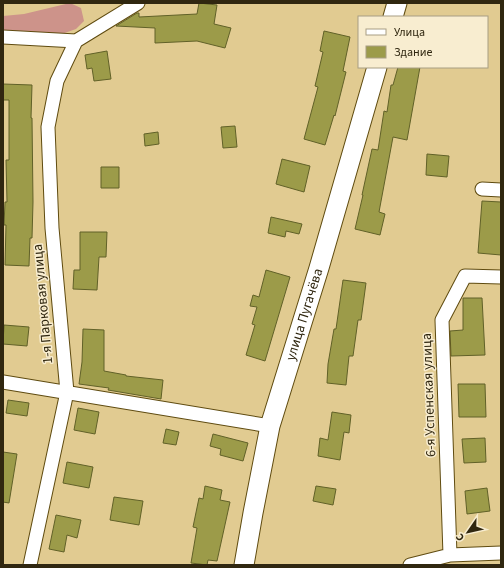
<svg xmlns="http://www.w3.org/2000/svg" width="504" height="568" viewBox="0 0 504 568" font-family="'Source Sans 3',sans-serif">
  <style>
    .green { fill: #cd938a }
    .building { fill: #9c9b49; stroke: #616128 }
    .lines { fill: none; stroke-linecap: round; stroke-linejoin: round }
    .street-casing { stroke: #5f4b10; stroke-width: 15 }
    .secondary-casing { stroke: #5f4b10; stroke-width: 21 }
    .street { stroke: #fff; stroke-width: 13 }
    .secondary { stroke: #fff; stroke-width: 19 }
    .labels { text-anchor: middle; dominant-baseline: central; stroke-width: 3; stroke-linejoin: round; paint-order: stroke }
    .street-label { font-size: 14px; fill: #302710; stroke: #f8edd0 }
  </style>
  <rect width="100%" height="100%" fill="#e1cb91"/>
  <path class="green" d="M70,3l11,5 3,13 -8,8 -17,6 -56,-4v-15l21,-2z"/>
  <path class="building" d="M199,3l18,2 -3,19 17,4 -6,20 -28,-7 -42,2v-15l-39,-2 21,-13h2v4l58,-3z
    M324,31l26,6 -7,34 3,1 -11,44 -1,-1 -9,30 -21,-6 14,-52 -3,-1 8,-34 -3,-1z
    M107,51l4,28 -17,2 -2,-13 -5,1 -2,-14z
    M398,67h22l-13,73 -14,-3 -14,75 6,2 -5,21 -25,-6 8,-34h-1l10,-46 6,1 6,-39 3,1 4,-27h2z
    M3,84l29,1 -1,33h1l1,84 -1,36h-2l-1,28 -24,-1 1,-40h-2l1,-23h2l-1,-42h3v-60h-6z
    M235,126l2,21 -14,1 -2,-21z
    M158,132l1,12 -14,2 -1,-12z
    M427,154l22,2 -2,21 -21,-2z
    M282,159l28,7 -6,26 -28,-8z
    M101,167h18v21h-18z
    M482,201l19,1v53l-23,-2z
    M271,217l31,7 -3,10 -13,-3 -1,6 -17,-4z
    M80,232h27l-1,25h-7l-2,33 -24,-1 1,-19h6z
    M266,270l24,7 -25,84 -19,-6 9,-30 -3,-1 5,-17 -7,-1 3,-11 6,2z
    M343,280l23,3 -5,37h-3l-5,36h-4l-3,29 -19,-2 1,-19 6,-35h2z
    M463,298h19l3,57 -34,1 -1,-25 13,-1z
    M4,325l25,2 -2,19 -24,-2z
    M83,329l21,1v41l22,4v1l37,4 -2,19 -53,-9 1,-2 -30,-4 3,-22z
    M458,384h27l1,33h-27z
    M8,400l21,3 -2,13 -21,-3z
    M78,408l21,4 -4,22 -21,-4z
    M332,412l19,3 -2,18 -5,-1 -4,28 -22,-4 2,-18 8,2z
    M166,429l13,3 -3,13 -13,-2z
    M213,434l35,9 -5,18 -23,-6 1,-6 -11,-3z
    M485,438l1,24 -22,1 -2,-24z
    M3,452l14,2 -8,49 -6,-1z
    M67,462l26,5 -4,21 -26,-5z
    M205,486l17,4 -2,10 10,2 -13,59 -9,-1 -1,5 -16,-2 6,-35 -4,-1 6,-29 4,1z
    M316,486l20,3 -3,16 -20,-4z
    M487,488l3,23 -23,3 -2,-23z
    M114,497l29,4 -4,24 -29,-5z
    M56,515l25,5 -4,18 -10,-3 -3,17 -15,-3z"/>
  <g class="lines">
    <defs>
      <path id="street" d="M3,37l73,4 62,-38
        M482,189l19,1
        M3,382l267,44
        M450,555l-8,-235 23,-44 36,1
        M30,565l37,-173 -15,-164 -4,-101 9,-46 19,-40
        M410,565l40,-10 51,-2"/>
      <g id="secondary">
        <path d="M393,17l4,-14"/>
        <path id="s1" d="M244,565l9,-52 17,-87 49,-158 58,-201"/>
      </g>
    </defs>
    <use href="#street" class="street-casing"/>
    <use href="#secondary" class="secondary-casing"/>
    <use href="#street" class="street"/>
    <use href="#secondary" class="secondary"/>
  </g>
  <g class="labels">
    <g class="street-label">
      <text transform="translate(43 304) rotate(-95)">1-я Парковая улица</text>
      <text stroke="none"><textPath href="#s1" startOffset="258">улица Пугачёва</textPath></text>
      <text transform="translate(429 395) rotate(-92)">6-я Успенская улица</text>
    </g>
  </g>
  <rect width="504" height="568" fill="none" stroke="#302710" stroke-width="8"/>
  <rect x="358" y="16" width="130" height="52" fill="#f8edd0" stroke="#a89e83"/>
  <rect x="366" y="29" width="20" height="6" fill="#ffffff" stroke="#a89e83"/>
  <text x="394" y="36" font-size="12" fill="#302710">Улица</text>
  <rect x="366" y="46" width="20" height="12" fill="#9c9b49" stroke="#a89e83"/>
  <text x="394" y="56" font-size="12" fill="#302710">Здание</text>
  <g transform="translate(468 532) rotate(236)" stroke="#f8edd0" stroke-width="3" paint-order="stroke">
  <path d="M0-3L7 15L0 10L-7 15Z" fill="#302710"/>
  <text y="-6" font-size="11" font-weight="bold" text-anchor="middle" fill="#302710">С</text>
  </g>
</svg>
